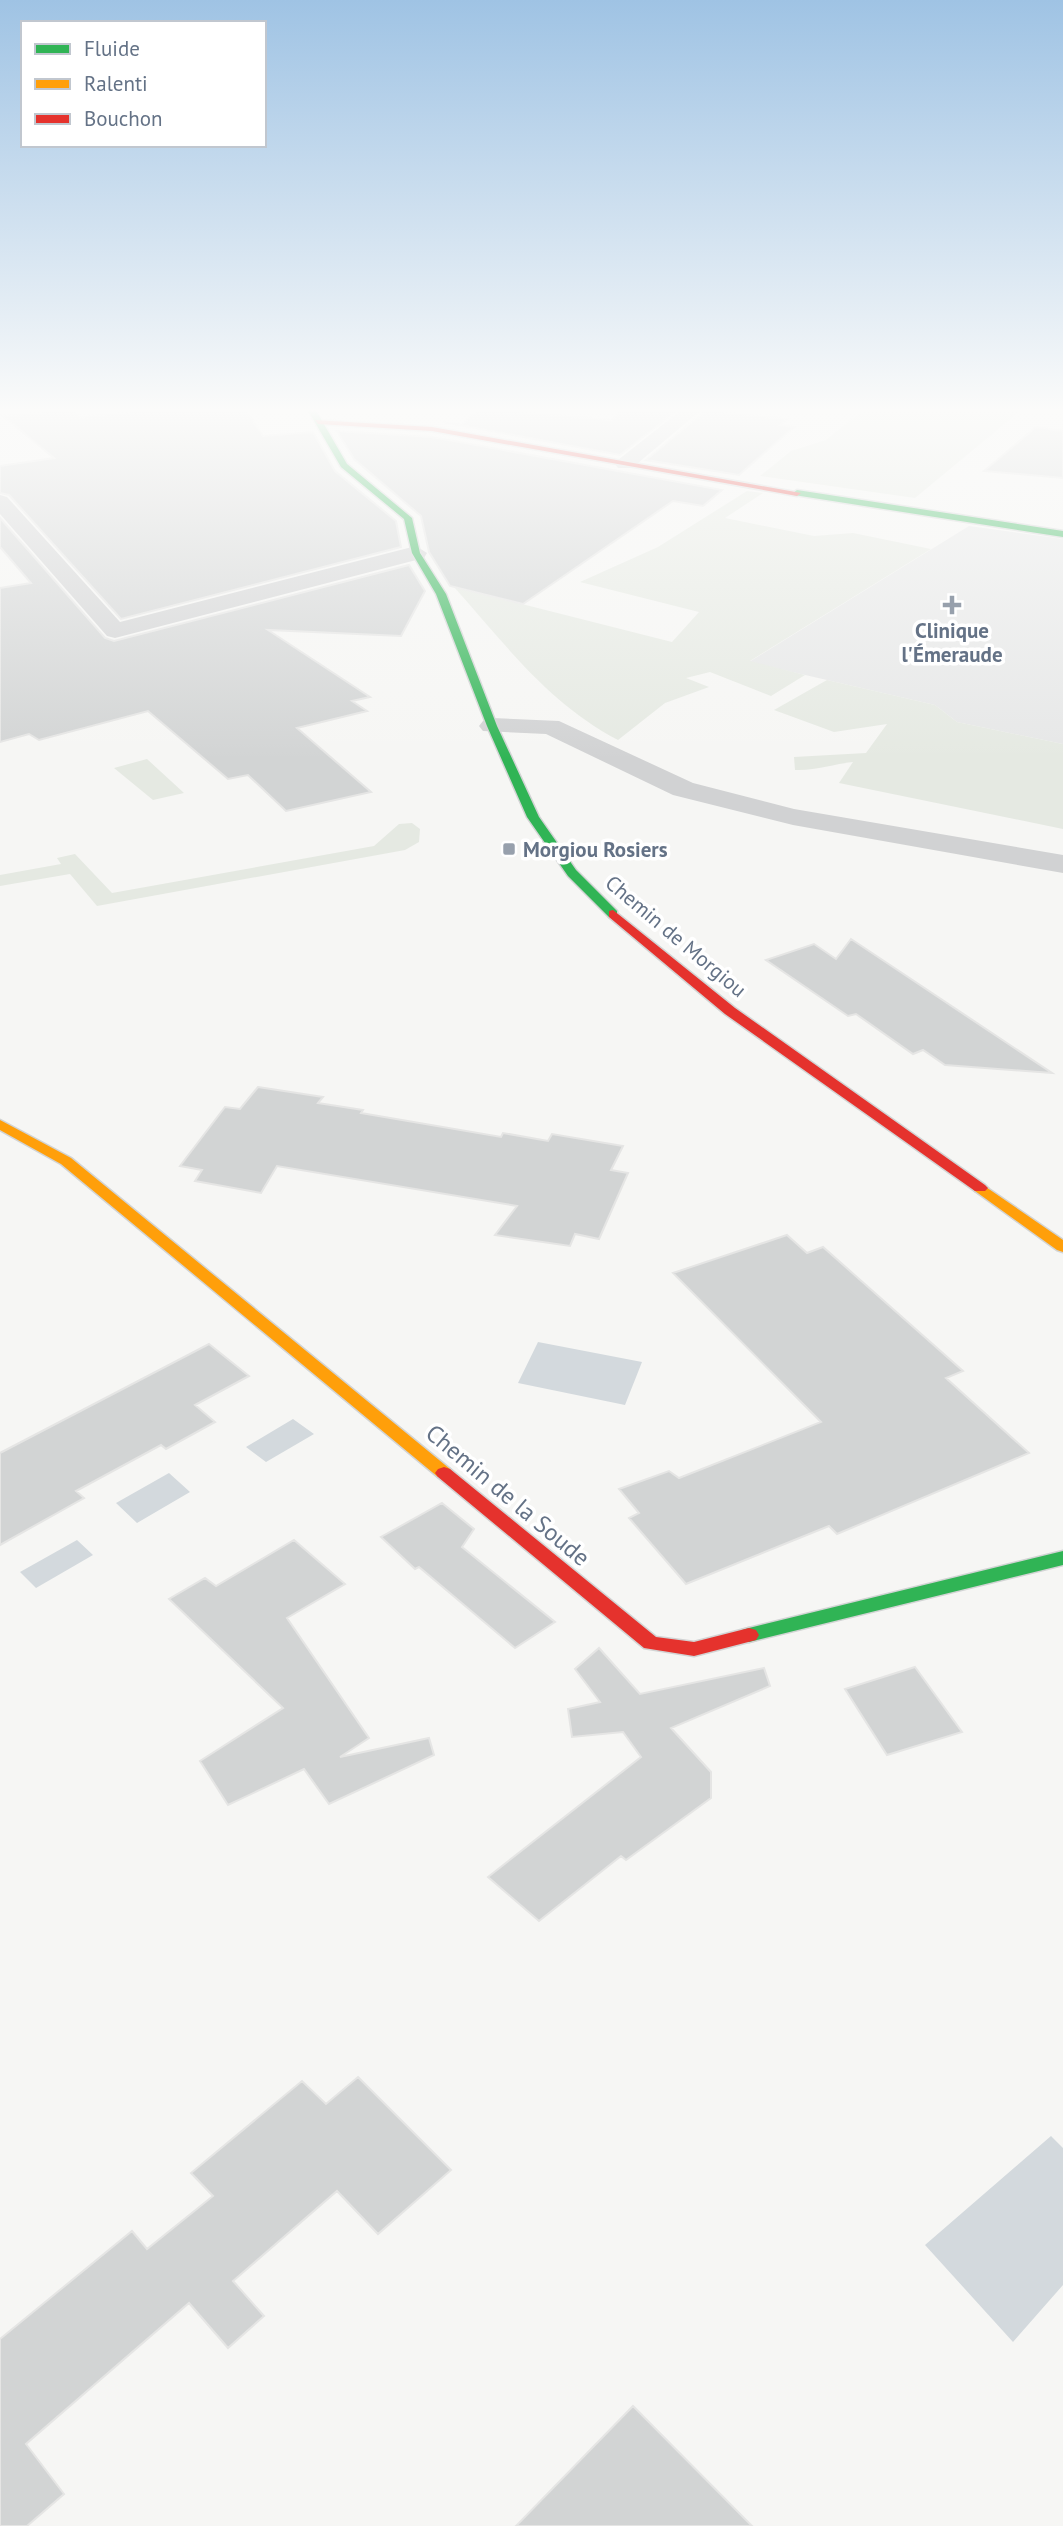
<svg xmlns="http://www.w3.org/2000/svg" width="1063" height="2526" viewBox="0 0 1063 2526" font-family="'PT Sans',sans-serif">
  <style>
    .built { fill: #e6e7e7 }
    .green { fill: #e5e9e2 }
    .water { fill: #d3d9dd }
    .building { fill: #d2d4d4; stroke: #e5e5e4; stroke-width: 2 }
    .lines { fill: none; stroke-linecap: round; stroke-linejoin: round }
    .fast-casing { stroke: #d2d4d4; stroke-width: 3 }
    .slow-casing { stroke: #d2d4d4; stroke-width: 3 }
    .jam-casing { stroke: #d2d4d4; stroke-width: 3 }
    .street { fill: #d1d2d3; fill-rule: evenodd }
    .fast { fill: #30b455; fill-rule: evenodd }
    .slow { fill: #ff9f0a; fill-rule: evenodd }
    .jam { fill: #e5322d; fill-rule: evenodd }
    .poi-dot { fill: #97a0ac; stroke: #fff; stroke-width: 2.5 }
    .labels { text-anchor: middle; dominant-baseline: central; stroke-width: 7; stroke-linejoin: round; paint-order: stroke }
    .far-poi-label { font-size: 21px; font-weight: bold; fill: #647286; stroke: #fff }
    .far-street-label { font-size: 21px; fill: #647286; stroke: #fff }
    .street-label { font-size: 24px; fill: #647286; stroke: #fff }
  </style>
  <rect width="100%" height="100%" fill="#f6f6f4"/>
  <path class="built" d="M969,526l94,13v205l-106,-22 -22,-17 -186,-43z"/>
  <path class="green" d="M867,407h158l-110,91 -155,-22 31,-25 35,-11z
    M747,491l16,2 -38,25 89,18 39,-3 78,16 -181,112 55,14 -34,21 -61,-24 -24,6 23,9 -44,16 -47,37c-71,-38 -112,-95 -164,-153l218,55 27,-30 -119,-30 78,-35z
    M827,680l108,25 22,17 106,22v85l-224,-46 14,-21c-20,2 -38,9 -58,8l-1,-13 72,-4 21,-29 -53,8 -60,-22z
    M147,759l37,34 -31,7 -39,-32z
    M412,823l8,6 -1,13 -14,8 -308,56 -27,-32 -70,12v-11l61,-11 -4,-6 18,-4 37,39 262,-47 25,-22z"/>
  <path class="water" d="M538,1342l104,20 -17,43 -107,-22z
    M293,1419l21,15 -48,28 -20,-15z
    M169,1473l21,19 -53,31 -21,-20z
    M77,1540l16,15 -57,33 -16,-16z
    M1051,2136l12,12v137l-50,57 -88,-97z"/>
  <path class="building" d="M174,407h70l19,29 50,-4 22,39 61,50 5,26 -280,72 -112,-124 -9,-2v-27l54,-8 -51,-42 70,-7 8,8z
    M625,407l55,1 -60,47 -177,-33 19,3 16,-17 133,12z
    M706,410l81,9 -7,6 14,2 -55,48 -93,-15z
    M1036,427l27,4v47l-79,-7z
    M337,431l95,6 290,53 -19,16 -30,-5 -150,103 -73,-18 -21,-34 -8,-36 -67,-57z
    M0,518l105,120 9,3 295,-76 16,26 -24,45 -133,-6 102,67 -18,4 15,10 -70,17 74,64 -85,19 -38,-36 -20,4 -80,-68 -109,29 -10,-6 -29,8v-154l31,-5 -31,-36z
    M851,939l201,134 -107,-8 -22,-15 -10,4 -57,-40 -8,2 -82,-56 48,-16 22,15z
    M258,1087l65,10 -5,6 45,7 -2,3 140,24 2,-4 45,8 4,-7 71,12 -12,24 17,3 -29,66 -24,-5 -5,12 -75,-11 22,-29 -240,-40 -16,27 -66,-12 7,-11 -22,-4 45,-59 15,2z
    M787,1235l20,18 16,-6 140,124 -17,7 83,75 -192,81 -8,-8 -143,58 -57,-66 10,-5 -20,-24 50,-18 10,7 142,-56 -148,-149z
    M209,1344l40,32 -54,29 20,17 -49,27 -5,-4 -85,46 8,7 -84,47v-92z
    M442,1503l32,26 -12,18 93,75 -40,26 -96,-81 -4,2 -34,-32z
    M294,1540l51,44 -58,34 82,120 -29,19 89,-19 5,17 -105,49 -25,-35 -76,36 -28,-44 83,-53 -114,-109 36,-21 11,8z
    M599,1648l41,46 124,-26 6,18 -99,42 40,44v26l-85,62 -5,-4 -82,65 -51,-44 153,-120 -18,-25 -51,5 -4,-28 32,-7 -25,-33z
    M915,1667l47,65 -75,23 -42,-66z
    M358,2077l93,93 -73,64 -41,-43 -104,90 31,35 -36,32 -39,-45 -163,141 38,50 -37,32h-27v-187l132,-108 15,18 66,-53 -22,-23 111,-92 24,23z
    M633,2406l119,120h-236z"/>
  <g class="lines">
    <defs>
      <path id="fast" d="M306,407h8l33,57 65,54 8,35 26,41 51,132 42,91 37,53 41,41v6h-8l-41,-41 -41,-59 -40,-91 -51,-132 -24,-41 -8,-34 -63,-52z
        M797,490l266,41v6l-269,-42 -1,-2z
        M1063,1551v14l-314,77 -7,-2 -3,-5 3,-5 7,-2z"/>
      <path id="slow" d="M0,1120l71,38 379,311 3,4 -3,4h-12l-377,-313 -61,-34z
        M980,1183l83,57v12l-6,-2 -82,-59 -3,-3z"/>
      <path id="jam" d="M315,420l117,7 369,66 -4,3 -365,-65 -114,-7z
        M613,910l122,98 250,177 3,3 -3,3h-10l-250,-177 -116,-97v-6z
        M444,1467l6,2 206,168 38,5 55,-14 7,2 3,5 -3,5 -62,16 -50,-8 -206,-171 -3,-4 3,-4z"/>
    </defs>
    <use href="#fast" class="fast-casing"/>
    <use href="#slow" class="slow-casing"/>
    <use href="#jam" class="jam-casing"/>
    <path class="street" d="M685,407h20l-73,61h-14l-3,-4 3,-4z
      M0,495l7,2 113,125 296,-76 11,7 -3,5 -309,80 -8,-2 -107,-122z
      M492,718l67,3 134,62 101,26 269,46v18l-270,-48 -120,-30 -127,-61 -63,-3 -4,-5 4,-5z"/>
    <use href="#fast" class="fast"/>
    <use href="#slow" class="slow"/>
    <use href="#jam" class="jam"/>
  </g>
  <linearGradient id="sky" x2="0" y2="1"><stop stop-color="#9fc3e4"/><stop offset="0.54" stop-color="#fbfbfa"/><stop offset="1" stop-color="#fbfbfa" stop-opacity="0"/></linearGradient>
  <rect width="1063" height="760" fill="url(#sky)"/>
  <g class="poi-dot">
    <path d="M948.5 594.5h7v7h7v7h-7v7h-7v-7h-7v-7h7z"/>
    <rect x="502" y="842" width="14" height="14" rx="3.5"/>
  </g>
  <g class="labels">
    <g class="far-poi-label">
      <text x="952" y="630">Clinique<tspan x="952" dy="24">l'Émeraude</tspan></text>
      <text x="523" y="849" text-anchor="start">Morgiou Rosiers</text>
    </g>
    <g class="far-street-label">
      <text transform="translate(676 936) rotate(40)">Chemin de Morgiou</text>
    </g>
    <g class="street-label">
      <text transform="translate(508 1495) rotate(40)">Chemin de la Soude</text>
    </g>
  </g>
  <rect x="21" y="21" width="245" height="126" fill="#ffffff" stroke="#c1c7cf" stroke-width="2"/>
  <rect x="35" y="44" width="35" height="10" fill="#30b455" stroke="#c1c7cf" stroke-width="2"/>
  <text x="84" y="56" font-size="21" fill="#647286">Fluide</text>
  <rect x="35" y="79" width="35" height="10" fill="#ff9f0a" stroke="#c1c7cf" stroke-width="2"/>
  <text x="84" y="91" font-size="21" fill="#647286">Ralenti</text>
  <rect x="35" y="114" width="35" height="10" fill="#e5322d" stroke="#c1c7cf" stroke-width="2"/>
  <text x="84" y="126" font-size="21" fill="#647286">Bouchon</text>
</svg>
